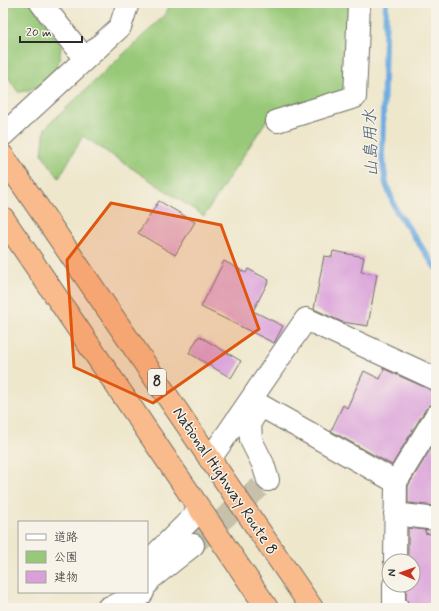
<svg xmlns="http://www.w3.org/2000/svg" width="439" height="611" viewBox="0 0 439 611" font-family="Mynerve,'Klee One',sans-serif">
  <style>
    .green { fill: #98c978; stroke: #627a52 }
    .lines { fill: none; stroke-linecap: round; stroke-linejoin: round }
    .stream { stroke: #6eabe0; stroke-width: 6 }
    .building { fill: #daa0da }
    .minor-tunnel { stroke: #c7c1ac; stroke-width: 22; stroke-dasharray: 22 11; stroke-linecap: butt }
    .minor-casing { stroke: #6f6d63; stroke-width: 24 }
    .highway-casing { stroke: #6f6d63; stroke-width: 24 }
    .minor { stroke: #fff; stroke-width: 22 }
    .highway { stroke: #fabb8c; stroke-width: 22 }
    .marked { fill: #df570e; fill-opacity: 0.2; stroke: #df570e; stroke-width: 3; stroke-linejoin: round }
    .labels { text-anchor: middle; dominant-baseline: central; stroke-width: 3; stroke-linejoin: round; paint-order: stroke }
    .shield { fill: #f7f3e8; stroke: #686764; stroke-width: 1 }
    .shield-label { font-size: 15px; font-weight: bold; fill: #2b2b2b }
    .street-label { font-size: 16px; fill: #2b2b2b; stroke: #f7f3e8 }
    .water-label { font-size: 17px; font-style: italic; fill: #42586a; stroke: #f7f3e8 }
  </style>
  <rect width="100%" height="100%" fill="#f7f3e8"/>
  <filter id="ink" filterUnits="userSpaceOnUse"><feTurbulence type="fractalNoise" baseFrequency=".025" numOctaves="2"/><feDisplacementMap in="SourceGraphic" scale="8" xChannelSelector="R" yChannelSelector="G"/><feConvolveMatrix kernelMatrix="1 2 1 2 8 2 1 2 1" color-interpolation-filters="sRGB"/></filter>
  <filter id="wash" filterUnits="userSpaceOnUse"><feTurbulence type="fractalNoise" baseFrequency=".012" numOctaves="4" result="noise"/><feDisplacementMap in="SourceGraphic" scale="16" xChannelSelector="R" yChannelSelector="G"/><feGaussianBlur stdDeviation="0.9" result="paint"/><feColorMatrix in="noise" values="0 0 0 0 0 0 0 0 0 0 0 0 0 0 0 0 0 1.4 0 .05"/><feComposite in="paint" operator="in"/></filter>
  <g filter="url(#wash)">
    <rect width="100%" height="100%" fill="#eee7cc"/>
    <path class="green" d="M3,3h29l29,43c0,8 -4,24 -9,30 -4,7 -27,17 -34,16l-15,-23z
      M171,3h181l-3,80 -7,11 -74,24 -64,98 -121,-80 -24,42 -17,-24 3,-26 120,-113z"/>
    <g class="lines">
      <path class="stream" d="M386,3l-4,153 4,28 10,26 40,58"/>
    </g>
    <g id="blocks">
      <path class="building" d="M159,201l36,21 -20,33 -37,-22z
        M333,251l31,6 -3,15 16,2 -9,52 -26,-4 -28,-13 10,-53 8,1z
        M224,261l22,12 2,-4 21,11 -16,31 30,15 -9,17 -73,-36z
        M199,336l42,25 -10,17 -42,-25z
        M384,369l47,21 5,1v10l-2,3 -4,1 -5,5 -33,55 -61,-34 12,-26 4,3 17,-37 16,8z
        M436,440v66l-28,-3v-17z
        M408,528l18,2 -1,3 11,2v73l-26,-3 -4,-6v-14h7v-24h-5z"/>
    </g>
  </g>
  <g filter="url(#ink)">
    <use href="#blocks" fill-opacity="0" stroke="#6f6d63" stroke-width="1"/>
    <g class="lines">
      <path class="minor-tunnel" d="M193,545l75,-65"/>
      <defs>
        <path id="minor" d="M41,3l44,56
          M277,121l78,-24 4,-94
          M3,135l117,-108 8,-24
          M251,400l145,82 -1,79
          M261,406l-11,16 1,18 12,24 5,16
          M210,459l96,-140 130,60
          M396,482l40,-66
          M395,514l41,5
          M147,563l53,-53
          M147,584l3,-5 43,-34
          M394,585v22l4,1
          M108,608l33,-13 2,-3"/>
        <path id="highway" d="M3,156l309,452
          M3,218l264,390"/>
      </defs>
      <use href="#minor" class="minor-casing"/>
      <use href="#highway" class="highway-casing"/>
      <use href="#minor" class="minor"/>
      <use href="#highway" class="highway"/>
    </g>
  </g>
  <path class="marked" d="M111,203l110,22 38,104 -106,74 -79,-36 -7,-107z"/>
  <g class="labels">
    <rect class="shield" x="148" y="369" width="18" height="26" rx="3"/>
    <g class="shield-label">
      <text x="157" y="382">8</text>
    </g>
    <g class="street-label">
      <text transform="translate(225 481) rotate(56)">National Highway Route 8</text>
    </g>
    <g class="water-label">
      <text transform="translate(371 143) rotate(-92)">山島用水</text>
    </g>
  </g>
  <rect width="439" height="611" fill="none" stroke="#f7f3e8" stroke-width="16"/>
  <rect x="18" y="521" width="130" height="72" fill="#f7f3e8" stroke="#a5a39c"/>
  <rect x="26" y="534" width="20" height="6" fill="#ffffff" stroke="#a5a39c"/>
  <text x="54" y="541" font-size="12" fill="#2b2b2b">道路</text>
  <rect x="26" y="551" width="20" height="12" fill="#98c978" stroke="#a5a39c"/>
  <text x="54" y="561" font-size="12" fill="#2b2b2b">公園</text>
  <rect x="26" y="571" width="20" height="12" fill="#daa0da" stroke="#a5a39c"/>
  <text x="54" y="581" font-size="12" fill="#2b2b2b">建物</text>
  <g transform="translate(401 573) rotate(272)"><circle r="19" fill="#f7f3e8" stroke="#a5a39c"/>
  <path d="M0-3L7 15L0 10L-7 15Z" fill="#c8321e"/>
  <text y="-6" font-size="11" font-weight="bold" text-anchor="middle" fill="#2b2b2b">N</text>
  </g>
  <path d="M20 36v6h62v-6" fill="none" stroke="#2b2b2b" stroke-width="2"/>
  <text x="26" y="36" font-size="12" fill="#2b2b2b" stroke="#f7f3e8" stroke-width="3" paint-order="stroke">20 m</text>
</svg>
